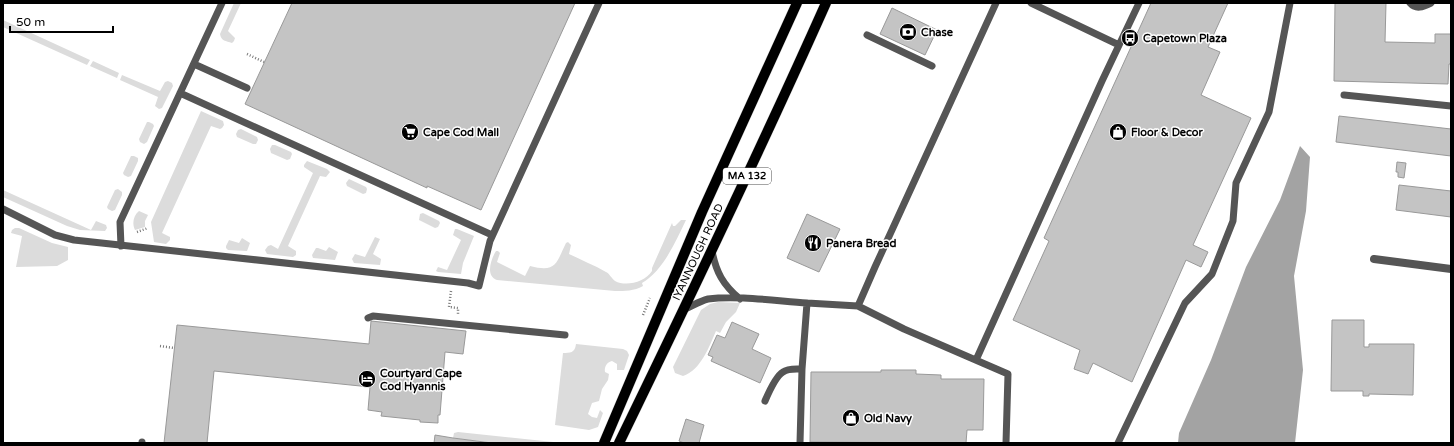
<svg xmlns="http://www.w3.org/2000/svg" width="1454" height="446" viewBox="0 0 1454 446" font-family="'Varela Round',sans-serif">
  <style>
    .green { fill: #dcdcdc }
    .water { fill: #a3a3a3 }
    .building { fill: #c4c4c4; stroke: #999 }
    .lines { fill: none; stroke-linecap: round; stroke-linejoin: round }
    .primary-casing { stroke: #dbdbdb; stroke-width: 11 }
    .path { stroke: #777; stroke-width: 2.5; stroke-dasharray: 1 2; stroke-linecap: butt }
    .lane { stroke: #555; stroke-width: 7 }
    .street { stroke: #555; stroke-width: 8 }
    .primary { stroke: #000; stroke-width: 10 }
    .labels { text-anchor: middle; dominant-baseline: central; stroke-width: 3; stroke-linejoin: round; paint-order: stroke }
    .shield { fill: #fff; stroke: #4c4c4c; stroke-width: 1 }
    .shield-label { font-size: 10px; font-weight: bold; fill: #000 }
    .poi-label { font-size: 11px; font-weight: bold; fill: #000; stroke: #fff; text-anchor: start }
    .street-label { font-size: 11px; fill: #000; stroke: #fff }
  </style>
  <rect width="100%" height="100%" fill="#fff"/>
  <path class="green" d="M234,3h7l-13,28 7,7 -1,3 -2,2c-6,-2 -11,-2 -12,-9z
    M3,20l87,40 -3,5 -84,-38z
    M93,61l26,12 -2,5 -27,-12z
    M122,75l38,16 5,-9 3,-1 4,2 1,3 -11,22 -3,1 -4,-3 3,-9 -38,-17z
    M201,111l22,10 1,4 -2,3 -2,1 -9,-3 -49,107 8,4v3l-4,4 -12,-2 -3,-20z
    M147,122h2l4,2 1,2 -7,16 -3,2 -4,-2 -1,-3z
    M241,129l16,8 1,3 -2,4h-3l-16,-7 -1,-3 2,-4z
    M272,145h3l16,7 1,2 -2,5 -3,1 -16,-7 -1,-4z
    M131,156h3l4,2v3l-7,15 -3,1 -4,-2 -1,-2z
    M307,161l20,8 3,3 -4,5 -6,-1 -32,70 8,5v4l-3,2 -26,-3 -2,-4 3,-4 3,-1 7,4 35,-76 -9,-6v-2z
    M349,179l17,8 1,2 -1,4 -3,1 -16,-8 -1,-3z
    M118,189l4,3v3l-7,15 -3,1 -4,-2 -1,-2 8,-17z
    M3,190l88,40 5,-9 10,4 1,3 -2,3 -25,-1 -13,-4 -64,-29z
    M139,211l9,4 -3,6v6l-10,3c-3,-6 -2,-14 4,-19z
    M423,213l16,8 1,2 -2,4 -3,1 -16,-8 1,-6z
    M681,220h5c-10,21 -23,51 -44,63l1,3c-9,5 -18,5 -28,5l-118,-11c-12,-4 -6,-21 -1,-29h2l2,2 -3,9 28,14 5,-10c27,7 26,-3 36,-23l2,-1 3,3 -2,9c12,6 25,11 37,18 4,2 5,6 9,9 11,6 30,1 37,-10v-3l20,-45 1,3h2z
    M15,228h4l33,15 16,4v13l-11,6 -41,1 6,-31 -11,-3 1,-3z
    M455,229h2l17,7 -11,27 -2,11 -23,-2 -2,-1 2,-4 9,3 14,-30 -8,-5z
    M375,237l5,2 -7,15 8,5 -1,6 -26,-2 -2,-4 3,-5 10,3z
    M242,238l8,5 -3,8 -19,-1 -2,-2v-2l3,-6 10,3z
    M329,247l9,5 -3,8 -22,-2 -1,-3 4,-7h2l8,3z
    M718,302l22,1 -4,9 -10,10 -6,11 -4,-2c-7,16 -15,39 -33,45l-8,-3 -2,-6 28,-57 9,-6z
    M576,344l47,5 4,2 2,4 -5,15h-7v-6l-5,-3c-5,1 -8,6 -7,11l4,2 -1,6 -6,9 -3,12 -7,2 -4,11 4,3 5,1 3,-8 3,3 -5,14 -9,3 -34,-5 8,-72c7,0 12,0 13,-9z
    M458,432l105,11h-67l-43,-5 1,-5z"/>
  <path class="water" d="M1300,146l10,11 -4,54 -12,65 9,94 -8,73h-117l1,-10 32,-73 35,-93 34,-67z"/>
  <path class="building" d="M292,3h283l-94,207 -54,-24v2l-182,-84z
    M1151,3h77l-20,44 12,5 -19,43 50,23 -58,127 15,7 -7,15 -15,-7 -54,122 -39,-19 -5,11 -14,-5 6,-19 -67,-30 36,-79 -5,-3z
    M1335,3h51l-1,39 50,1v-9h16v30h-2l-1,20 -114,-3z
    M892,8l45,22 -12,25 -45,-21z
    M1339,116l112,13v27l-115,-14z
    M1397,162l9,1 -2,15 -6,-1v-5h-2z
    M1399,185l52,6v26l-55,-7z
    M807,214l33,15 -21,43 -32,-14z
    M1332,320h32v27h5v-3h45l-1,51 -44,-1v2h-6v-5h-32z
    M371,321l95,10 -3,23 -18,-2 -5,63h-2v8l-18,-1v-2l-39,-4 1,-4 -14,-2 2,-23 -156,-16 -7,72h-43l13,-118 192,19z
    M732,322l27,12 -7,15 19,9 -11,25 -49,-22 2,-4 -5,-2 9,-20 8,3z
    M881,370h35v4l25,1v4h43l-1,51h-16l-1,13 -156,-1 1,-70h70z
    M686,419l18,6 -5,18h-15l-5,-2z
    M435,435l18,3 39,5h-58z"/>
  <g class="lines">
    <defs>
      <path id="primary" d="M604,443l98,-231 95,-209
        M619,443c71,-146 141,-292 207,-440"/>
    </defs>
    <use href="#primary" class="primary-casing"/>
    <path class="path" d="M247,54l17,8
      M137,232l11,-4
      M451,291l-2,16 9,1v7
      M643,315l7,-17
      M160,346l14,2"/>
    <path class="lane" d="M1031,3l88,42
      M1410,3c6,7 13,4 21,0
      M867,35l65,31
      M194,64l53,24
      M180,93l312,142
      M1344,95l107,11
      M3,209l52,26 19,5 394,43 11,3 11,-45 109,-238
      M121,246l-1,-24 102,-219
      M712,251c4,21 11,34 28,48
      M858,306l17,-39 121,-264
      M685,309c7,-3 15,-8 23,-10 28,-4 69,2 99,4
      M368,318l5,-2 192,19
      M976,360l126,-279 37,-78
      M765,401c3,-7 11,-25 18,-29 5,-4 13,-3 19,-3
      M142,443v-1
      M800,443l2,-74 5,-66 51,3 46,23 104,45 -2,69
      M1118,443l67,-140 27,-29 21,-53 3,-38 33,-71 21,-109"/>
    <path class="street" d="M1374,259l77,10"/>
    <use href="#primary" class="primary"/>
  </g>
  <defs>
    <symbol id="bank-disc" viewBox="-11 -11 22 22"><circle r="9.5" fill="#000" stroke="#fff"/><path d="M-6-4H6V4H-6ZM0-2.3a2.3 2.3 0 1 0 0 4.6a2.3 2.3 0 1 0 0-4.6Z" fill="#fff"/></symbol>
    <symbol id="bus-disc" viewBox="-11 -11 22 22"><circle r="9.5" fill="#000" stroke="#fff"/><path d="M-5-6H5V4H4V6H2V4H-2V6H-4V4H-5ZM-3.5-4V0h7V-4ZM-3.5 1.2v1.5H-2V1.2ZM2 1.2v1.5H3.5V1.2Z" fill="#fff"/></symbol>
    <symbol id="supermarket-disc" viewBox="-11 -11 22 22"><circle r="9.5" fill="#000" stroke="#fff"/><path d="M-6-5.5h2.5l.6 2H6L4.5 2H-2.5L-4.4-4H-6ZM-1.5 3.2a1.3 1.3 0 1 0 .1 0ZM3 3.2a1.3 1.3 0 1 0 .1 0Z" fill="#fff"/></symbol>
    <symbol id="shop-disc" viewBox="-11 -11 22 22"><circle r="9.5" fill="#000" stroke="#fff"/><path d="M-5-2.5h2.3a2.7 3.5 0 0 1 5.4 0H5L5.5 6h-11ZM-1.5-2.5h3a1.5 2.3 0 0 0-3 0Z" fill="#fff"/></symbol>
    <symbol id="restaurant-disc" viewBox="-11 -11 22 22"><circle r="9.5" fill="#000" stroke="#fff"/><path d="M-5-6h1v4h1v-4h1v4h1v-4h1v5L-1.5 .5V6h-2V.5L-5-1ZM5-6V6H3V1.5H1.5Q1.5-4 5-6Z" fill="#fff"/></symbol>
    <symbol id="hotel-disc" viewBox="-11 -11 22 22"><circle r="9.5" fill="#000" stroke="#fff"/><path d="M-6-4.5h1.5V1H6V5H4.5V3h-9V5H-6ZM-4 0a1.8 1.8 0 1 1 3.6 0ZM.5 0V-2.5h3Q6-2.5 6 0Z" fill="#fff"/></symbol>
  </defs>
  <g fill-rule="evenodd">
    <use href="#bank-disc" x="898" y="22" width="20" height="20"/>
    <use href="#bus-disc" x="1120" y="28" width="20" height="20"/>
    <use href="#supermarket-disc" x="400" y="122" width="20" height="20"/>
    <use href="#shop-disc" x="1108" y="122" width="20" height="20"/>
    <use href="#restaurant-disc" x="803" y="233" width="20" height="20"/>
    <use href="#hotel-disc" x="357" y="369" width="20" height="20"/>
    <use href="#shop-disc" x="841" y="408" width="20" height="20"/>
  </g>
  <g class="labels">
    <rect class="shield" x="723" y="168" width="48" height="16" rx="3"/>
    <g class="shield-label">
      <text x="747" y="176">MA 132</text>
    </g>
    <g class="poi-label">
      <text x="921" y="32">Chase</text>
      <text x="1143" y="38">Capetown Plaza</text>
      <text x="423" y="132">Cape Cod Mall</text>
      <text x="1131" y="132">Floor &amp; Decor</text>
      <text x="826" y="243">Panera Bread</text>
      <text x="380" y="373">Courtyard Cape<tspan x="380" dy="13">Cod Hyannis</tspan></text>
      <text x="864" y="418">Old Navy</text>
    </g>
    <g class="street-label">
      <text transform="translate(698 252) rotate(-65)">IYANNOUGH ROAD</text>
    </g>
  </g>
  <rect width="1454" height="446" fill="none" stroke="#000000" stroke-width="8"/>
  <path d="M10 26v6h103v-6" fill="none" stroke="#000000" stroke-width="2"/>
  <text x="16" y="26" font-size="12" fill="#000000" stroke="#ffffff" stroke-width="3" paint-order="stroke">50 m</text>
</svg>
